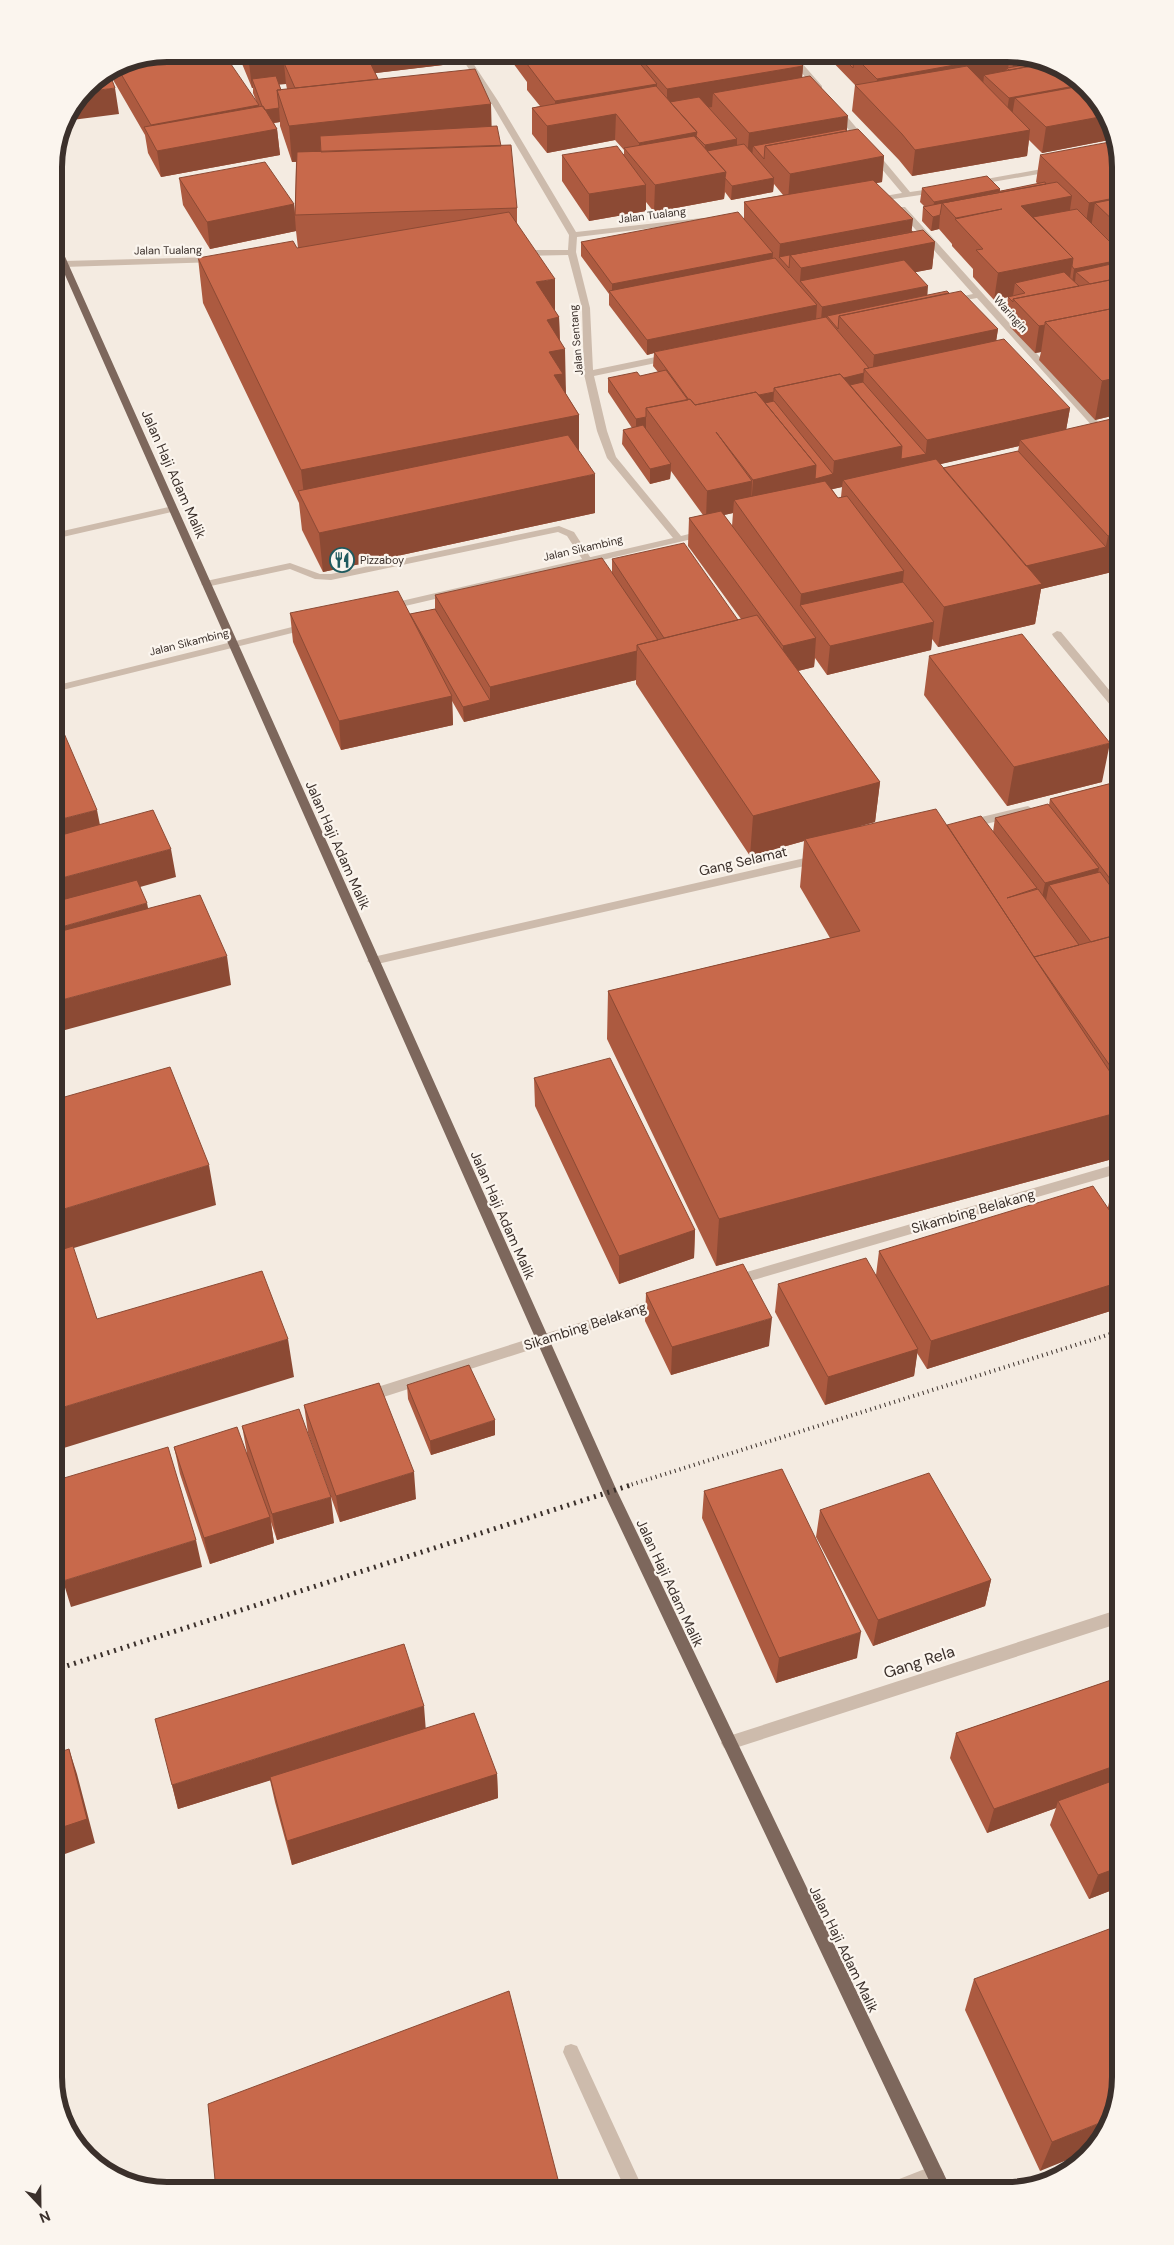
<svg xmlns="http://www.w3.org/2000/svg" width="1174" height="2245" viewBox="0 0 1174 2245" font-family="'DM Sans',sans-serif">
  <style>
    .lines { fill: none; stroke-linecap: round; stroke-linejoin: round }
    .lane { fill: #cdbbac; fill-rule: evenodd }
    .street { fill: #cdbbac; fill-rule: evenodd }
    .primary { fill: #7d675c; fill-rule: evenodd }
    .rail-far1 { stroke: #3b302b; stroke-width: 4; stroke-dasharray: 1 4; stroke-linecap: butt }
    .rail { stroke: #3b302b; stroke-width: 5; stroke-dasharray: 2 5; stroke-linecap: butt }
    .wall { fill: #ac5a40; fill-rule: evenodd }
    .shaded-wall { fill: #8c4a34 }
    .building { fill: #c8694b; stroke: #8c4a34 }
    .labels { text-anchor: middle; dominant-baseline: central; stroke-width: 4.5; stroke-linejoin: round; paint-order: stroke }
    .far-street-label { font-size: 11px; fill: #3b302b; stroke: #fbf5ee }
    .far-poi-label { font-size: 11px; fill: #3b302b; stroke: #fbf5ee; text-anchor: start }
    .street-label { font-size: 14px; fill: #3b302b; stroke: #fbf5ee }
    .near-street-label { font-size: 16px; fill: #3b302b; stroke: #fbf5ee }
    .rim { fill: none; stroke: #3b302b; stroke-width: 6 }
  </style>
  <rect width="100%" height="100%" fill="#f4ebe1"/>
  <g class="lines">
    <path class="lane" d="M173,506l3,1v4l-122,28v-6z
      M559,526l15,6 18,28 -2,2h-6l-17,-26 -9,-4 -227,48 -16,-1 -25,-10 -84,18 -5,-3 5,-3 84,-18 30,11h11z
      M571,2044l6,2 67,145h-18l-63,-139 2,-6z
      M935,2165l6,3 3,6 -3,6 -29,11h-31l3,-6z"/>
    <path class="street" d="M459,54h8l31,47 78,131 126,-14 4,2 -4,2 -125,15 -1,15 14,56 3,62 77,-16 4,3 -4,3 -76,16 13,55 9,26 65,79 24,-6 5,3 -5,3 -317,74 -4,-1v-4l289,-67 -66,-80 -10,-27 -13,-57 -2,-66 -14,-53 -47,1 -4,-3 4,-3h47l1,-15 -79,-134z
      M786,54h8l28,32v4h-6z
      M833,107h6l71,85 28,-4 4,2 -1,2 -68,10v-4l29,-5 -69,-82z
      M1053,167l4,2 -1,2 -81,14 -4,-2 4,-2z
      M899,207h6l204,227v4h-6l-126,-140 -28,5v-4l24,-5 -74,-83z
      M214,257l3,1v4l-153,5 -4,-3 4,-3z
      M308,623l4,1v4l-258,64v-6z
      M1057,631l4,1 59,71v10l-4,-1 -63,-76 -1,-2z
      M1028,806l6,4 -2,3 -63,15 -6,-4 6,-4z
      M818,855l6,4 -2,3 -449,103 -6,-4 6,-4z
      M1120,1163v10l-387,113 -5,-1 -2,-4 2,-4 5,-1z
      M661,1297l5,1 2,4 -2,4 -298,96 -5,-2 -2,-4 2,-4 5,-2z
      M1120,1609v14l-391,127 -5,-2 -3,-5 3,-5 5,-2z"/>
    <path class="primary" d="M54,238l4,3 559,1250 335,700h-18l-331,-700 -549,-1241z"/>
    <path class="rail-far1" d="M627,1486l493,-155"/>
    <path class="rail" d="M54,1670l577,-185"/>
  </g>
  <path class="wall" d="M238,54h205v11l-68,8 3,6 113,25v22l10,20 16,62v16l38,87 4,6 1,23 6,54 13,21v37l16,61 -272,59 -21,-42 -3,-27 -96,-200 -5,-45 100,-10 -2,-17 -86,18 -27,-44 -4,-27 115,26 1,9 1,-51h-4l-12,-36v-4l-6,1 3,6 3,26 -119,22 -13,-24 -3,-18 -33,-57 -1,-7 13,-9 133,41 -4,-10v-5h-1zM279,84h7l1,5 -6,1z
    M507,54h284l12,12 -1,11 45,54 37,25 -2,26 -6,1 36,48 23,11 -3,27 -17,3 12,23 22,-2 49,36 -2,11 74,68 -4,22 54,-13v153l-79,19 -6,35 -97,23 -6,-8 -1,11 -104,25 -12,-17 -1,9 -16,4 82,111 -5,40 -15,4 87,-1 46,7 2,-14 54,-13 1,-6 70,-18v376l-404,109 -109,-227 1,-48 222,-53 -30,-51 4,-46 -54,15 -114,-172v-4l-172,42 -12,-21 1,24 -112,25 -48,-108 -3,-29 120,1 25,-5v-14l177,-22v-14l126,61 3,-1 -53,-73 1,-28 14,-3 -32,-44 -1,8 -20,5 -28,-40 1,-14 9,-2 -24,-36v-14l32,-2 18,-4 -5,-6 1,-13 -7,2 -38,-50v-11l-28,-38v-14l163,-23v-17l39,-7 -9,-11 -1,8 -42,8 -6,-8 -1,7 -70,13 -8,-10v9l-57,10 -27,-40v-26l62,-1v-4l-9,-10 -68,13 -15,-19v-26l8,-2 -13,-16v-8l-20,-27zM1019,446l-1,5 -75,17 -3,-4zM842,487l-1,10 -3,1 -6,-9zM733,513l-1,13 -8,-11z
    M825,54h189l62,23 35,47 -2,16 -67,13 -13,-13 -2,16 -115,20 -13,-16 -47,-49 3,-26z
    M1040,155l80,12v247l-25,6 -56,-60 2,-8 -6,1 -25,-26 1,-11 -5,-5 2,-14 -14,3 -21,-23v-8l-21,-23v-2l-13,-15 -8,2 -9,-10 1,-14 1,-1 -4,-4 2,-14 78,1v2l38,-7 -2,-2z
    M929,656l173,126 -95,24 -83,-111z
    M534,1078l161,152 -1,28 -75,26 -84,-178z
    M1120,1182v126l-193,61 -10,-16 -3,23 -89,29 -50,-93 3,-28 98,-9 3,-24 229,-44 5,-23z
    M646,1293l123,53 -98,29 -26,-54z
    M407,1385l88,50 -64,20 -23,-56z
    M304,1405l112,94 -76,23 -32,-89z
    M242,1426l92,97 -57,17 -6,-18 3,21 -64,21 -30,-90 -6,-27 73,6z
    M704,1491l153,167 -81,25 -74,-165z
    M820,1510l171,70 -6,26 -112,40 -57,-109z
    M1120,1677v210l-31,12 -39,-74 6,-17 -69,25 -37,-75 6,-25z
    M426,1728l71,46 1,24 -206,67 -17,-63 -5,-22 -92,29 -6,-24z
    M974,1979l146,99 -80,93 -75,-161z"/>
  <path class="shaded-wall" d="M248,54h195v11l-150,18 -9,-20 2,21 -31,3 -3,-8 1,9h-1z
    M573,54h44l-87,14v-7z
    M637,54h139l-134,7v23h-2l1,-25z
    M844,54h139l-129,2 -1,12 -9,-9z
    M1014,54l35,13 -37,6z
    M1010,55l-2,14 -1,-1 -2,13 -21,-6 -1,10 -108,19 2,-25z
    M803,66l-2,25 -88,2 -1,14 -45,8v-26z
    M657,84l-1,26 -40,4 -1,26 -68,13v-27l8,-1v-24z
    M1080,85l-4,25 -61,-12 -4,24 -6,2 4,-26z
    M115,88l4,26 -55,7 20,-29z
    M491,104l1,36 -172,-4 1,23 -29,3 -3,-36z
    M259,105l2,26 -107,13 -3,-19z
    M279,108l1,14 -15,2 -1,-14z
    M848,116l-2,26 -93,4 -1,13 -5,1 2,-27z
    M1105,116l6,8 1,3h-1l-2,13 -67,13 4,-26z
    M277,129l3,26 -119,22 -4,-26z
    M1030,130l-3,26 -115,20 3,-26z
    M697,132l-1,26 -57,9v-24z
    M737,139v14l-33,1 1,-9z
    M884,156l-2,26 -94,18 2,-26z
    M726,172l-2,27 -70,13 1,-27z
    M774,178l-1,14 -42,8 1,-14z
    M646,185v26l-57,10v-27z
    M1000,189l-2,14h-56l-10,13 2,-14z
    M1072,196l-4,27 -33,6 -80,-9 1,-2z
    M1120,197v25l-25,-19 -4,25 -6,1 4,-26z
    M294,204l2,27 -86,18 -3,-27z
    M940,215l-1,14 -8,2 2,-14z
    M913,219l-3,26 25,-3 -3,27 -122,24 -10,-12 1,-13 -11,-13 -11,2 1,-13z
    M773,253l-1,14 -160,28v-11z
    M1073,258l-4,27 -54,-2 -2,13 -19,4 4,-27z
    M1120,260v13l-44,-1 -1,10 -3,1 2,-14z
    M555,279v39l4,-1 1,33 5,-1 1,46 13,20v47l-274,42 -4,-34 235,-188z
    M928,286l-1,15 -100,15v4l-6,1 1,-14z
    M817,305l-1,14 -162,33v1l-7,2v-15z
    M1045,325l-4,27 -6,1 4,-27z
    M998,329l-4,27 -122,21 2,-22z
    M864,373l-1,15 -86,3z
    M1120,377v37l-25,6 7,-39z
    M774,392l-1,14 -78,2z
    M1070,408l-5,28 -45,4 -1,6 -95,22 3,-28z
    M646,417v14l-10,2v-14z
    M902,446l24,8 -2,14 -81,12 -1,7 -91,21 2,-28 63,-15 17,9 1,-13z
    M671,464l-1,15 -20,5v-15z
    M595,474v39l-272,59 -4,-39z
    M752,481l-1,28 -17,-9 -1,13 -27,6 1,-28z
    M1120,533v37l-20,5 8,-39z
    M1106,547l-6,28 -59,14 -6,35 -97,23 6,-40 78,-41z
    M904,571l-4,39 -100,-5 1,-11z
    M934,622l-3,28 -104,25 3,-29z
    M816,638l-2,29 -33,8 2,-29z
    M637,651l-1,29 -172,42 -1,-15 27,-7v-13z
    M452,696l1,29 -112,25 -2,-29z
    M1110,743l-8,39 -95,24 7,-39z
    M880,782l-5,40 -69,19 -1,-2 -1,2 -54,15 3,-40z
    M97,810l8,40 -51,13v-42z
    M171,849l5,28 -122,34v-31z
    M1099,868l-6,29 -44,-12 -5,25 -5,2 6,-29z
    M147,903l6,29 -99,27v-30z
    M227,956l4,29 -177,48v-31z
    M1120,1112v45l-404,109 3,-47z
    M209,1165l7,40 -162,49v-42z
    M695,1230l-1,28 -75,26v-28z
    M1120,1282v26l-193,61 4,-28z
    M772,1318l-3,28 -98,29 1,-28z
    M288,1339l6,38 -240,74v-41z
    M918,1349l-4,27 -89,29 3,-28z
    M495,1420v15l-64,20 -1,-14z
    M414,1472l2,27 -76,23 -4,-26z
    M331,1497l3,26 -57,17 -5,-26z
    M270,1517l4,26 -64,21 -6,-26z
    M196,1540l6,27 -131,40 -8,-26z
    M991,1580l-6,26 -112,40 5,-26z
    M861,1632l-4,26 -81,25 3,-25z
    M424,1706l2,26 -248,77 -6,-24z
    M69,1749l8,25 18,69 -41,15v-28z
    M1120,1764v21l-62,16 -2,7 -69,25 7,-24z
    M497,1774l1,24 -206,67 -5,-24z
    M1120,1867v20l-31,12 9,-24z
    M1107,2120l-6,20 -14,12 -47,19 12,-29z"/>
  <path class="building" d="M167,54h57l35,51 -108,20 -34,-58 7,-5z
    M363,54h3l12,25 -83,9 -11,-25z
    M525,54h48l-43,7z
    M590,54h42l25,30 -102,17 -28,-37z
    M637,54h32l-28,5z
    M679,54h112l12,12 -136,23 -25,-29z
    M865,54h143l2,1 -133,24 -23,-23z
    M854,57l-1,11 -9,-9z
    M1037,63l5,1 -33,6 -2,-2z
    M1042,64l26,10 12,11 -71,13 -25,-23z
    M967,66l63,64 -115,20 -13,-16 -47,-49z
    M475,69l16,35 -202,22 -12,-36z
    M109,72l6,16 -31,4 3,-5z
    M276,76l5,14h-4l2,18 -14,2 -3,-4 -10,-27z
    M810,76l38,40 -99,17 -36,-40z
    M656,86l41,46 -58,11 -23,-29 -69,12 -15,-18z
    M1081,86l4,3 20,27 -59,11 -31,-29z
    M699,97l38,42 -32,6 -9,-9 1,-4 -27,-30z
    M263,106l14,23 -120,22 -13,-24z
    M497,126l4,20 -180,6 -1,-16z
    M845,129l2,2 -82,15 -1,13 -11,-13z
    M858,129l26,27 -94,18 -25,-28z
    M694,136l32,36 -71,13 -31,-37z
    M1115,141l5,26v30l-31,6 -49,-48z
    M744,144l30,34 -42,8 -7,-8 1,-6 -19,-21z
    M511,145l6,63 -222,7 2,-63z
    M617,146l29,39 -57,9 -27,-39z
    M265,162l29,42 -87,18 -28,-44z
    M987,176l13,13 -66,13 -12,-14z
    M873,180l40,39 -133,25 -36,-42z
    M1045,182l1,2 -104,19 -2,12 -7,2 -10,-10z
    M1057,182l15,14 -51,10 52,52 -75,15 -22,-23 7,-1 -28,-30 47,-10 -46,9 -14,-15z
    M1120,198v29l-25,-24z
    M1077,209l43,43v8l-46,9 -2,-3 1,-8 -40,-41z
    M509,212l46,67 -19,3 23,35 -12,3 18,29 -16,3 14,22 -9,1 25,40 -278,55 -103,-212 95,-17 4,7z
    M738,212l35,41 -161,31 -31,-42z
    M923,230l12,12 -134,26 -11,-13z
    M912,231v1l-122,23 -1,13 -10,-11z
    M775,258l42,47 -170,35 -38,-49z
    M904,260l24,26 -106,21 -22,-26z
    M1120,262v16l-30,6 -14,-12z
    M1064,272l15,14 -66,13v3l-5,-5 17,-4 -10,-10z
    M1120,278v29l-75,15v3l-6,1 -26,-27z
    M947,291l2,2 -110,23 -1,13 -11,-13z
    M961,291l37,38 -124,26 -35,-39z
    M1120,307v70l-18,4 -57,-59z
    M826,317l43,51 -5,1v4l-20,5 -4,-4 -66,14v4l-15,3 -3,-3 -61,13 -5,-6 -1,1 -35,-48z
    M1004,339l66,69 -143,32 -63,-71z
    M666,370l22,30 -42,8v9l-10,2 -28,-41 29,-6 3,4z
    M840,374l62,72 -68,15 -60,-73z
    M863,382l63,72 -25,5 1,-13 -52,-61z
    M756,392l60,73 -63,15 -37,-48 36,49 -45,10 -61,-83 44,-9 5,6z
    M774,401l59,73 -18,5 1,-14 -51,-62z
    M1120,417v116l-12,3 -88,-96z
    M643,425l28,39 -21,5 -27,-39z
    M568,435l27,39 -276,59 -21,-42z
    M1018,451l88,96 -80,19 -83,-98z
    M936,459l106,125 -98,23 -101,-127z
    M825,481l13,17 9,-2 57,75 -103,23 -67,-94z
    M721,511l95,127 -33,8 -94,-128z
    M684,543l54,77 -74,18 -52,-79z
    M602,558l56,82 -21,5v6l-147,36 -55,-92z
    M903,582l31,40 -104,24 -30,-41z
    M398,591l54,105 -113,25 -49,-108z
    M435,609l55,91 -27,7 -53,-93z
    M757,615l123,167 -127,34 -116,-171z
    M1022,634l88,109 -96,24 -85,-111z
    M54,710l43,100 -43,11z
    M1120,781v111l-70,-93z
    M1048,804l51,64 -54,15 -50,-65z
    M936,809l184,278v25l-401,107 -111,-228 252,-60 -55,-92z
    M153,810l18,39 -117,31v-43z
    M981,816l56,72 -30,10 31,-9 41,56 -45,12 -87,-132z
    M1100,872l20,27v35l-29,8 -42,-57z
    M137,880l10,23 -93,26v-27z
    M200,895l27,61 -173,46v-69z
    M1120,934v146l-86,-123z
    M610,1058l85,172 -76,26 -85,-178z
    M170,1067l39,98 -155,47v-112z
    M1120,1182v13l-7,-11z
    M1093,1186l27,40v56l-189,59 -52,-90z
    M73,1246l24,73 165,-48 26,68 -234,71v-158z
    M866,1258l52,91 -90,28 -50,-93z
    M743,1264l29,54 -100,29 -26,-54z
    M469,1365l26,55 -65,21 -23,-56z
    M379,1383l35,89 -78,24 -32,-91z
    M299,1409l32,88 -59,17 -30,-88z
    M237,1427l33,90 -66,21 -30,-91z
    M168,1447l28,93 -133,41 -9,-35v-65z
    M782,1469l79,163 -82,26 -75,-167z
    M929,1473l62,107 -113,40 -58,-110z
    M404,1644l20,62 -252,79 -17,-66z
    M1120,1677v87l-126,45 -38,-76z
    M474,1713l23,61 -210,67 -17,-64z
    M69,1749l18,70 -33,11v-76z
    M1120,1778v89l-22,8 -40,-74z
    M1120,1925v153l-13,42 -55,22 -78,-163z
    M509,1991l52,200h-345l-8,-87z"/>
  <defs>
    <symbol id="restaurant-ring" viewBox="-11 -11 22 22"><circle r="9.5" fill="#fbf5ee" stroke="#1f5a5e" stroke-width="1.5"/><path d="M-5-6h1v4h1v-4h1v4h1v-4h1v5L-1.5 .5V6h-2V.5L-5-1ZM5-6V6H3V1.5H1.5Q1.5-4 5-6Z" fill="#1f5a5e"/></symbol>
  </defs>
  <g fill-rule="evenodd">
    <use href="#restaurant-ring" x="328" y="546" width="28" height="28"/>
  </g>
  <g class="labels">
    <g class="far-street-label">
      <text transform="translate(652 215) rotate(-7)">Jalan Tualang</text>
      <text transform="translate(168 250) rotate(-1)">Jalan Tualang</text>
      <text transform="translate(1011 314) rotate(48)">Waringin</text>
      <text transform="translate(576 340) rotate(-95)">Jalan Sentang</text>
      <text transform="translate(583 548) rotate(-13)">Jalan Sikambing</text>
      <text transform="translate(189 642) rotate(-14)">Jalan Sikambing</text>
    </g>
    <g class="far-poi-label">
      <text x="360" y="560">Pizzaboy</text>
    </g>
    <g class="street-label">
      <text transform="translate(174 474) rotate(66)">Jalan Haji Adam Malik</text>
      <text transform="translate(338 845) rotate(66)">Jalan Haji Adam Malik</text>
      <text transform="translate(743 861) rotate(-13)">Gang Selamat</text>
      <text transform="translate(973 1211) rotate(-16)">Sikambing Belakang</text>
      <text transform="translate(503 1215) rotate(66)">Jalan Haji Adam Malik</text>
      <text transform="translate(585 1326) rotate(-18)">Sikambing Belakang</text>
      <text transform="translate(670 1583) rotate(65)">Jalan Haji Adam Malik</text>
      <text transform="translate(844 1949) rotate(64)">Jalan Haji Adam Malik</text>
    </g>
    <g class="near-street-label">
      <text transform="translate(919 1662) rotate(-18)">Gang Rela</text>
    </g>
  </g>
  <path d="M0 0H1174V2245H0ZM167 62H1007A105 105 0 0 1 1112 167V2077A105 105 0 0 1 1007 2182H167A105 105 0 0 1 62 2077V167A105 105 0 0 1 167 62Z" fill="#fbf5ee" fill-rule="evenodd"/>
  <path class="rim" d="M167 62H1007A105 105 0 0 1 1112 167V2077A105 105 0 0 1 1007 2182H167A105 105 0 0 1 62 2077V167A105 105 0 0 1 167 62Z"/>
  <g transform="translate(40 2205) rotate(158)" stroke="#fbf5ee" stroke-width="4" paint-order="stroke">
  <path d="M0-4L9 19L0 12L-9 19Z" fill="#3b302b"/>
  <text y="-8" font-size="14" font-weight="bold" text-anchor="middle" fill="#3b302b">N</text>
  </g>
</svg>
